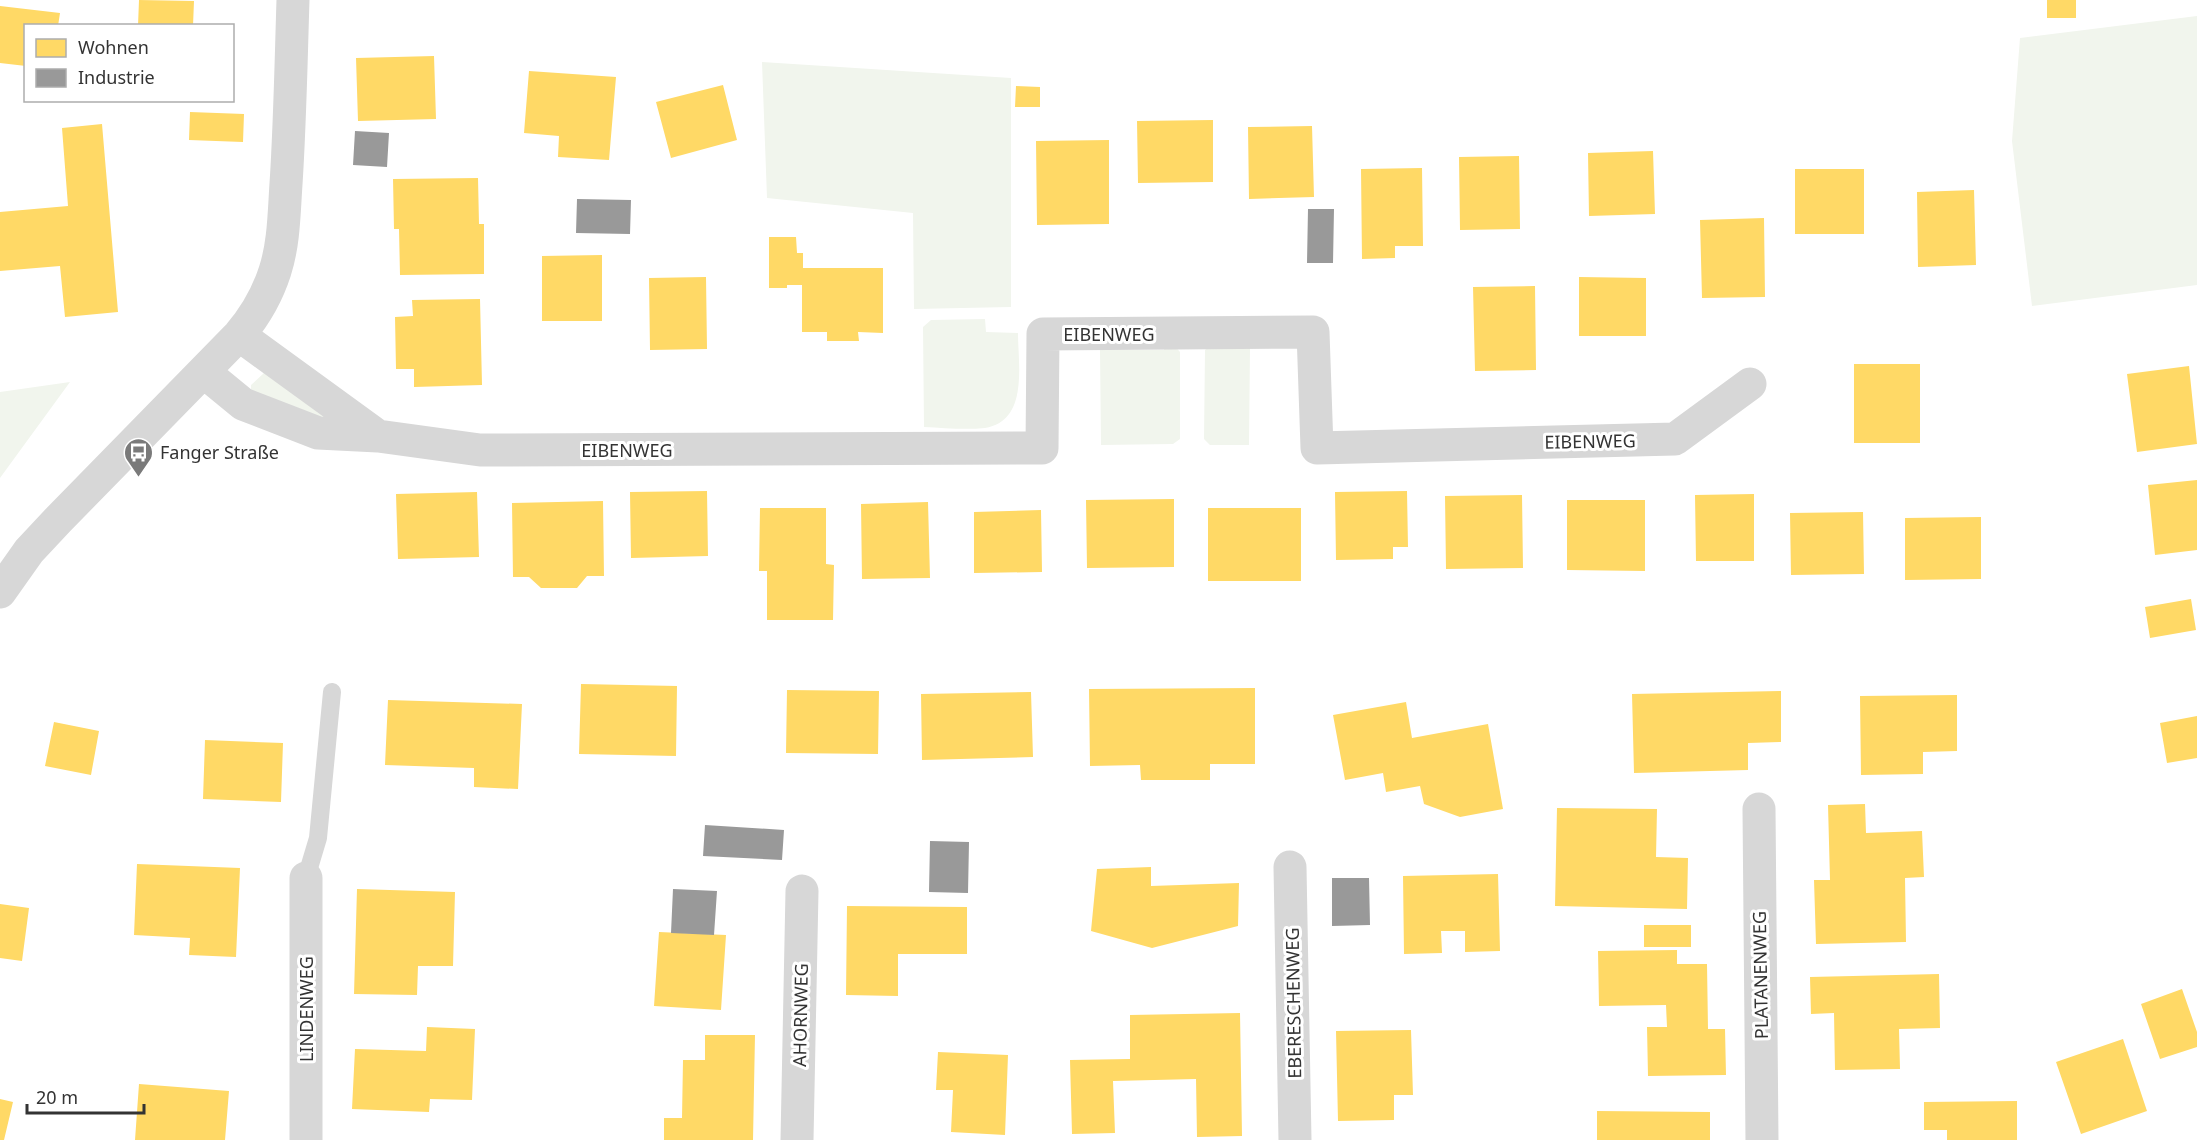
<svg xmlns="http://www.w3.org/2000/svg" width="2197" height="1140" viewBox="0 0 2197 1140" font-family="'Noto Sans',sans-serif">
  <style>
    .green { fill: #f1f5ed }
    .homes { fill: #ffd966 }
    .industry { fill: #999 }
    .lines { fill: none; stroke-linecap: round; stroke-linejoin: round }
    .lane { stroke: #d7d7d7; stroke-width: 18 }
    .street { stroke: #d7d7d7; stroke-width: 33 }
    .labels { text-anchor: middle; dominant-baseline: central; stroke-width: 6; stroke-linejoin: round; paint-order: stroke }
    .street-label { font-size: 18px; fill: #333; stroke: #fff }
    .poi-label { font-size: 18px; fill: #333; stroke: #fff; text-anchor: start }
  </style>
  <rect width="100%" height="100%" fill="#fff"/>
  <path class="green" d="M2197,16v269l-165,21 -20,-165 8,-103z
    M762,62l249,16v229l-97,2 -1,-96 -146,-15z
    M985,319l1,13 32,1c0,31 11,88 -33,95 -20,2 -41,0 -61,-1l-1,-100 8,-7z
    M1164,344h9l7,8v87l-7,5 -72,1 -1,-95h64z
    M1207,348h43l-1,97h-39l-6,-6 1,-89z
    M268,372l62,39 1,13 -80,-33v-6l13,-12z
    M70,382l-70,96v-86z"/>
  <path class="homes" d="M139,0l55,1 -1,25h-55z
    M2047,0h29v18h-29z
    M0,6l60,7 -2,13h-32v40l-26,-3z
    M434,56l2,63 -78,2 -2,-63z
    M529,71l87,6 -7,83 -51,-3 1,-21 -35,-3z
    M723,85l14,55 -66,18 -15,-56z
    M1016,86l24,1v20h-25z
    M190,112l54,2 -1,28 -54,-2z
    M1213,120v62l-75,1 -1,-62z
    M102,124l16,188 -53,5 -5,-51 -60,5v-59l68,-6 -6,-78z
    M1312,126l2,71 -65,2 -1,-72z
    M1109,140v84l-72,1 -1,-84z
    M1653,151l2,63 -66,2 -1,-63z
    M1519,156l1,73 -60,1 -1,-73z
    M1422,168l1,78h-28v12l-33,1 -1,-90z
    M1795,169h69v65h-69z
    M478,178l1,46h5v50l-84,1 -1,-46h-5l-1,-50z
    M1974,190l2,75 -58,2 -1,-75z
    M1764,218l1,79 -63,1 -2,-78z
    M769,237h27l1,16h6v15h80v65l-25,-1 1,9h-32v-9h-25v-47h-15v3h-18z
    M602,255v66h-60v-65z
    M706,277l1,72 -57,1 -1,-72z
    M1579,277l67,1v58h-67z
    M1535,286l1,84 -61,1 -2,-84z
    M480,299l2,86 -68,2v-18h-18l-1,-52 18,-1 -1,-16z
    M1854,364h66v79h-66z
    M2189,366l8,78 -60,8 -10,-78z
    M2197,480v70l-42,5 -7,-70z
    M707,491l1,65 -77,2 -1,-66z
    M1407,491l1,56h-15v12l-57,1 -1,-68z
    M477,492l2,65 -81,2 -2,-65z
    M1754,494v67h-58l-1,-66z
    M1522,495l1,73 -77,1 -1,-73z
    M1174,499v68l-87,1 -1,-68z
    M1567,500h78v71l-78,-1z
    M603,501l1,75h-17l-10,12h-36l-12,-11h-16l-1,-74z
    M928,502l2,76 -68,1 -1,-75z
    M760,508h66v56l8,1 -1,55h-66v-49h-8z
    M1208,508h93v73h-93z
    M1041,510l1,62 -68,1v-61z
    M1863,512l1,62 -73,1 -1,-62z
    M1981,517v62l-76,1v-62z
    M2191,599l5,31 -46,8 -5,-31z
    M581,684l96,2 -1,70 -97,-2z
    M1255,688v76h-45v16h-69l-1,-15 -50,1 -1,-77z
    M787,690l92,1 -1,63 -92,-1z
    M1781,691v51l-33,1v27l-114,3 -2,-79z
    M1031,692l2,65 -111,3 -1,-66z
    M1957,695v56l-34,1v22l-62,1 -1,-79z
    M388,700l134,4 -4,85 -44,-2v-19l-89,-3z
    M1406,702l6,36 76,-14 15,85 -43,8 -36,-13 -4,-18 -34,6 -3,-19 -38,7 -12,-65z
    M2197,716v42l-30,5 -7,-40z
    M54,722l45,9 -8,44 -46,-9z
    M205,740l78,3 -2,59 -78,-3z
    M1865,804l1,29 56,-2 2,46 -19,1 1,64 -90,2 -2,-64h16l-2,-75z
    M1557,808l100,1 -1,48 32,1 -1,51 -132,-3z
    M137,864l103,4 -4,89 -47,-2 1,-17 -56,-3z
    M1151,867v19l88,-3 -1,43 -86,22 -61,-17 6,-62z
    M1498,874l2,77 -35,1v-21h-24l1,22 -38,1 -1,-78z
    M357,889l98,3 -2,74h-35l-1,29 -63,-1z
    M0,904l29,4 -7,53 -22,-3z
    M847,906l120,1v47h-69v42l-52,-1z
    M1644,925h47v22h-47z
    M659,932l67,3 -5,75 -67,-4z
    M1677,950v14h30l1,65h17l1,46 -78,1 -1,-49h20l-1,-22 -67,1 -1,-55z
    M1939,974l1,54 -41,1 1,40 -65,1 -1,-57 -23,1 -1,-37z
    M2182,989l15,43v15l-37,12 -19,-55z
    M1240,1013l2,123 -45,1 -1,-58 -83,2 2,52 -43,1 -2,-74 60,-1v-44z
    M427,1027l48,2 -3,71 -42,-1 -1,13 -77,-3 3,-60 71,2z
    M1411,1030l2,65h-19v25l-56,1 -2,-90z
    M705,1035h50l-2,105h-89v-22h18l1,-58h22z
    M2123,1039l24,72 -66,23 -25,-72z
    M938,1052l70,3 -3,80 -54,-3 2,-42h-17z
    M139,1084l90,7 -4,49h-90z
    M0,1099l13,3 -9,38h-4z
    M2017,1101v39h-70v-10h-23v-28z
    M1597,1111l113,1v28h-113z"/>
  <path class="industry" d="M355,131l34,2 -2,34 -34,-2z
    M577,199l54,1 -1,34 -54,-1z
    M1308,209h26l-1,54h-26z
    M705,825l79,5 -2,30 -79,-4z
    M930,841l39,1 -1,51 -39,-1z
    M1332,878h37l1,47 -38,1z
    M673,889l44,2 -3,44 -43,-2z"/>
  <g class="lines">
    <path class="lane" d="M306,878l12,-40 14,-146"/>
    <path class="street" d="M239,335l139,101
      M204,372l39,32 75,29 60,3 102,14 562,-2 1,-114 270,-2 4,116 358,-9 75,-55
      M0,592l29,-41 29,-31 181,-185c17,-20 28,-39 36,-64 9,-28 9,-58 11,-87 4,-61 5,-122 7,-184
      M1759,809l3,331
      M1290,867l5,273
      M306,1140v-262
      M797,1140l5,-249"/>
  </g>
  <defs>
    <symbol id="bus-pin" viewBox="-11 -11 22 30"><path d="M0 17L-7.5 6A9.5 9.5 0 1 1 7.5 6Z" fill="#7a7a7a" stroke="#fff"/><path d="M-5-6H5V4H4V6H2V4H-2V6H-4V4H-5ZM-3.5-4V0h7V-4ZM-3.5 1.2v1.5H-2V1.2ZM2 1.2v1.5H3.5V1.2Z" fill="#fff"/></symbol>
  </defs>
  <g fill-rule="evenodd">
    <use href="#bus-pin" x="122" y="436" width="33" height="45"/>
  </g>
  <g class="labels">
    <g class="street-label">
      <text x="1109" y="334">EIBENWEG</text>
      <text transform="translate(1590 441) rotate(-1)">EIBENWEG</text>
      <text x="627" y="450">EIBENWEG</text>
      <text transform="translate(1760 975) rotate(-91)">PLATANENWEG</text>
      <text transform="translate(1293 1003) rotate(-91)">EBERESCHENWEG</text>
      <text transform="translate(306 1009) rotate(-90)">LINDENWEG</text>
      <text transform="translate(800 1015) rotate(-89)">AHORNWEG</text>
    </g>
    <g class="poi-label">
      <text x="160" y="452">Fanger Straße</text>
    </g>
  </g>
  <rect x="24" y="24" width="210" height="78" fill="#ffffff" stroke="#adadad" stroke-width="1.5"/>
  <rect x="36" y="39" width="30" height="18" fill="#ffd966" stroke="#adadad" stroke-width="1.5"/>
  <text x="78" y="54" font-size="18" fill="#333333">Wohnen</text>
  <rect x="36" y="69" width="30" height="18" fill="#999999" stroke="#adadad" stroke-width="1.5"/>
  <text x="78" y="84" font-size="18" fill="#333333">Industrie</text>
  <path d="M27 1104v9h117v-9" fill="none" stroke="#333333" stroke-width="3"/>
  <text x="36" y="1104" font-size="18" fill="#333333" stroke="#ffffff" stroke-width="4.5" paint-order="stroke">20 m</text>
</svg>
